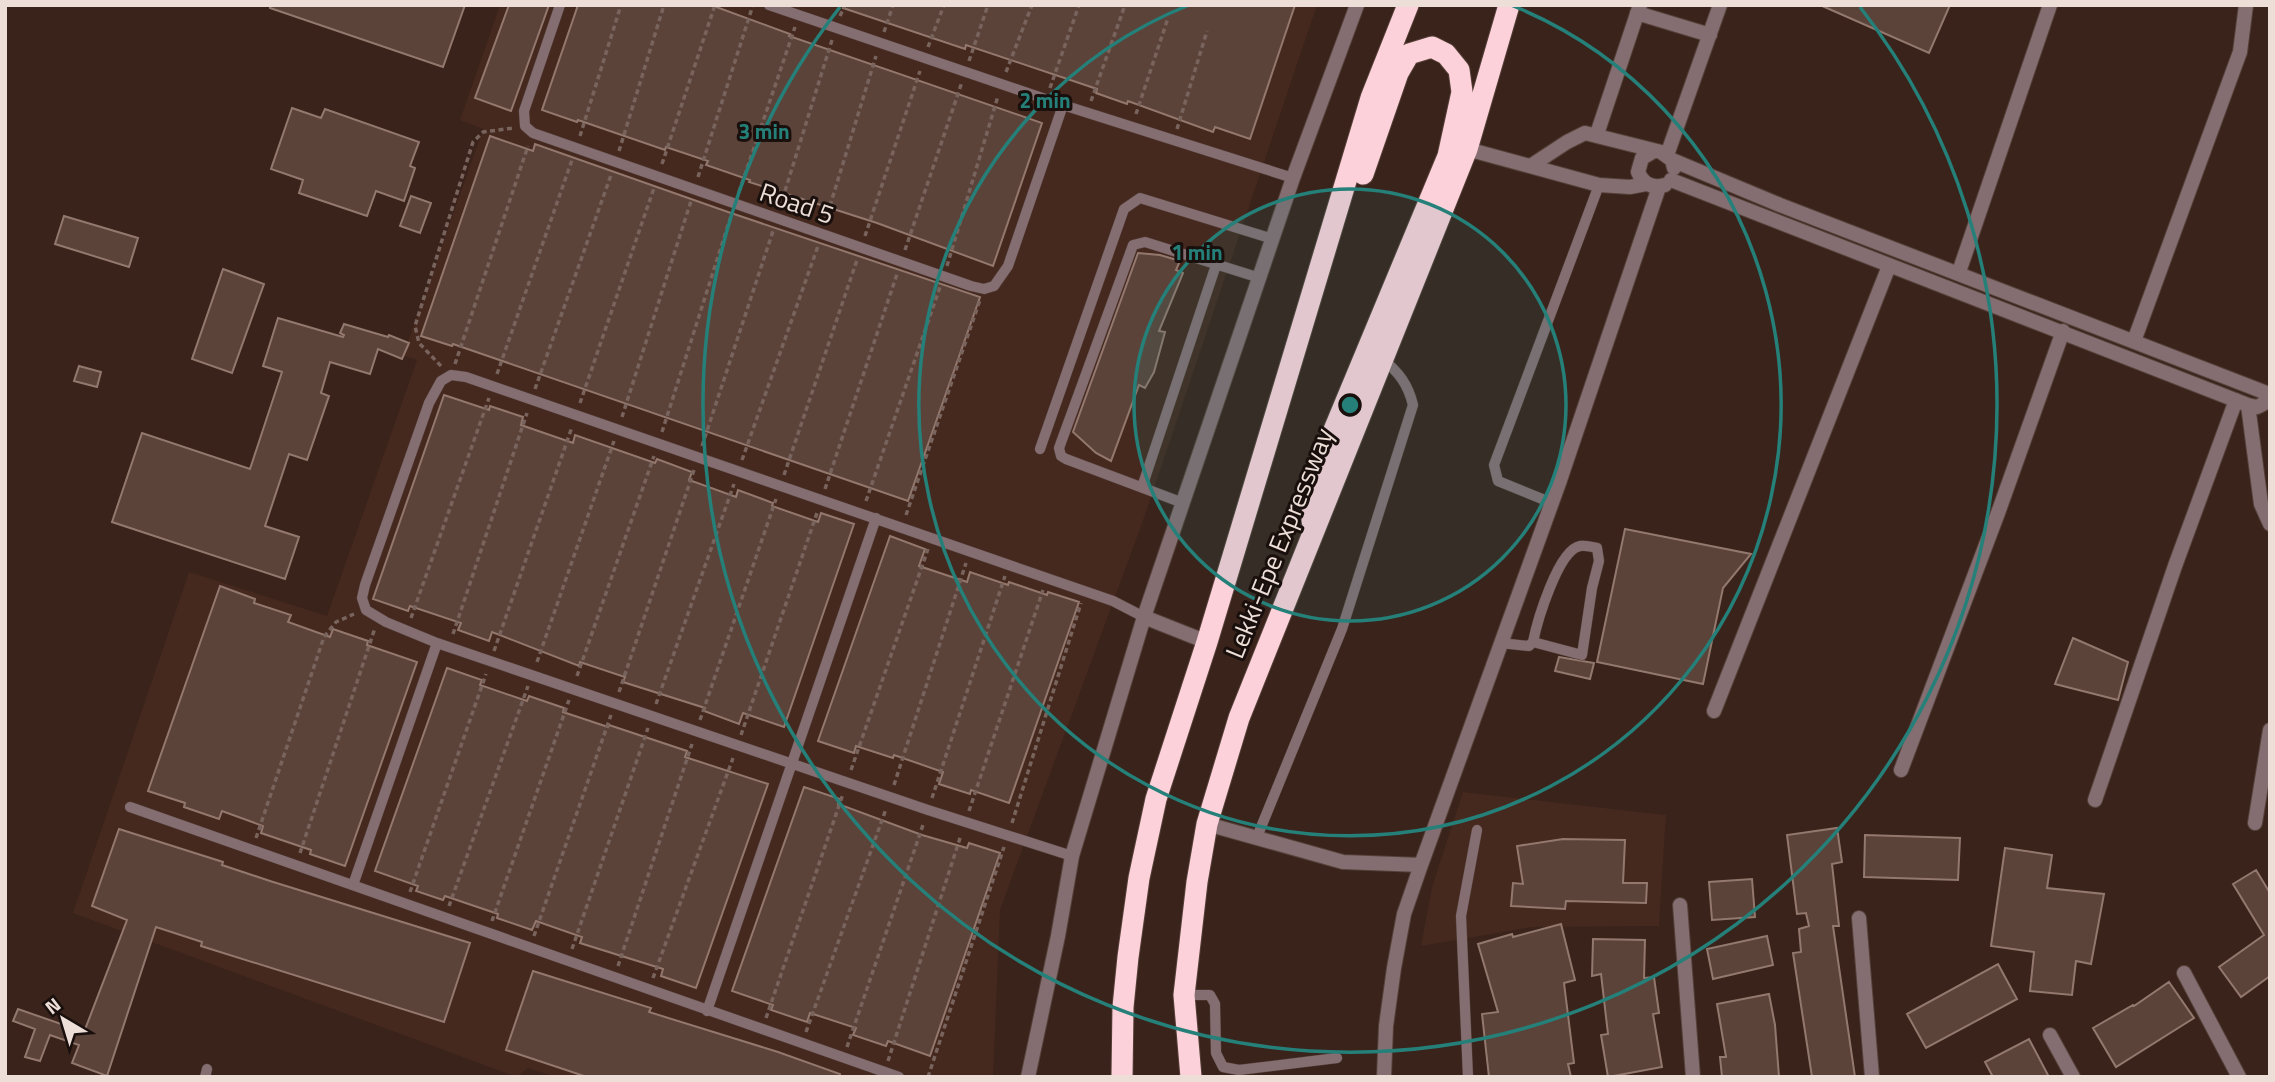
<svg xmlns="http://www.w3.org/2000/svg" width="2275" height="1082" viewBox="0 0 2275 1082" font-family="'Titillium Web',sans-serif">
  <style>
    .built { fill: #45281e }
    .building { fill: #5b433a; stroke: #93786e; stroke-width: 2 }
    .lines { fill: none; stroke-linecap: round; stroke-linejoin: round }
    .lane-casing { stroke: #564139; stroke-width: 11 }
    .street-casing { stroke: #564139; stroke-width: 16 }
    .highway-casing { stroke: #564139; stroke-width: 23 }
    .path { stroke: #78645d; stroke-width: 3.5; stroke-dasharray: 5 3.5; stroke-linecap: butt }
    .lane { stroke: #846e72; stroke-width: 10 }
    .street { stroke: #846e72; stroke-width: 14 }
    .highway { stroke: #fdd1da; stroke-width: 21 }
    .ring { fill: none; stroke: #258079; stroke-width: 3.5 }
    .labels { text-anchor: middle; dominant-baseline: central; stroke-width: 6; stroke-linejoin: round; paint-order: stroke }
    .street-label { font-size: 26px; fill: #edded8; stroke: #190f0c }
    .centre { fill: #258079; stroke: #190f0c; stroke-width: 3.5 }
    .ring-label { font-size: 21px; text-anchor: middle; font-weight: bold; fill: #258079; stroke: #190f0c; stroke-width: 6; stroke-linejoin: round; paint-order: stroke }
  </style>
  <rect width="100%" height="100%" fill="#39231b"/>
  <path class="built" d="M500,5h817l-173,513 -144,392 -7,167h-438l-27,-9 -11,9 -444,-164 116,-341 138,44 90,-256 -14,-4 80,-227 -23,-9z
    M1463,792l203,23 -7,111 -127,1 -111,19 11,-59z"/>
  <path class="building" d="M270,5h195l-22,62 -173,-59z
    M509,5h40l-38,106 -36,-13z
    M578,5h133l79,29 -1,2 253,87 -49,143 -116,-43 -128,-41 1,-2 -44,-15 2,-4 -42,-14 -1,3 -87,-30 -1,2 -35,-12z
    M843,5h452l-45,134 -35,-12 -2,5 -85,-31 -1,3 -31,-11 1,-4 -131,-44 -1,4 -122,-41z
    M1820,5h130l-21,48z
    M292,108l29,10 4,-9 94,33 -9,24 5,2 -11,33 -28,-10 -9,25 -68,-23 4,-13 -32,-11z
    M490,136l43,15 2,-7 193,68 252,85 -72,204 -455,-157 -1,2 -31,-10z
    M411,196l20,7 -11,30 -20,-7z
    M64,216l74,22 -9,29 -74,-23z
    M1138,253l22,2 20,6 -4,9 7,3 -24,58 6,1 -11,40 -9,16 -6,-3 -28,76 -15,-8 -23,-21z
    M223,269l41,15 -32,89 -40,-14z
    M278,318l65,19 1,-2 -4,-2 4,-9 44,13 1,-2 20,8 -7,16 -24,-10 -8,25 -40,-12 -9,31 8,3 -22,64 -18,-6 -24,72 34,11 -14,42 -173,-57 30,-89 108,36 32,-97 -19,-6z
    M79,366l22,6 -4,15 -23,-6z
    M444,395l45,15 1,-4 33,11 -2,8 52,18 2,-8 80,28 2,-4 35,13 -3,8 47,17 2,-7 35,13 -1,3 46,16 3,-9 33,11 -70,203 -41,-14 -4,11 -35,-13 1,-3 -82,-26 2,-5 -45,-15 -1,4 -87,-34 -3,9 -31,-11 3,-7 -51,-17 -2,5 -35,-12z
    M1625,529l126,25 -28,34 -20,96 -106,-22z
    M890,536l35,13 -6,17 48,16 3,-10 38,13 1,-3 38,13 1,-3 31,10 -70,201 -38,-13 -1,4 -31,-10 4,-12 -49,-17 -1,3 -37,-12 -2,7 -36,-12z
    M220,586l35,13 -1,4 37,12 -3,7 42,15 3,-8 35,12 -1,4 50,17 -72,204 -35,-12 1,-4 -50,-17 2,-7 -41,-15 -3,8 -35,-12 1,-4 -37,-12z
    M2073,638l55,24 -10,38 -63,-16z
    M1559,657l35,6 -4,16 -35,-8z
    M447,668l35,12 -2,5 47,16 2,-5 35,12 -1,4 45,15 1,-2 78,26 -2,6 83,27 -72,204 -35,-12 2,-7 -83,-26 2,-6 -46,-16 -4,9 -35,-12 1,-4 -53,-18 -2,4 -27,-9 2,-5 -43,-15z
    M804,787l36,12 -2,5 84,31 45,13 2,-5 31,10 -70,203 -42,-15 -2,5 -33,-11 3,-7 -46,-15 -3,9 -36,-12 2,-5 -41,-14z
    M1837,828l5,34 -10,2 7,62h-6l22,151h-43l-19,-124 8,-1 -2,-23 10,-3 -3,-13 -9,1 -10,-79z
    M119,829l104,33 -1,3 48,16 200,62 -26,79 -243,-76 1,-4 -46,-15 -49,149 -35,-13 7,-18 -29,-10 -10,26 -15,-4 10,-28 -22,-8 5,-12 66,23 43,-112 -35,-14z
    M1865,835l95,3 -2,42 -94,-3z
    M1563,839l62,1 -2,43h24l-1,20 -80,-2 -1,8 -54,-3 2,-23 10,1 -6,-38z
    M2005,848l47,7 -5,33 57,6 -13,70 -15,-3 -4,34 -42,-4 4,-39 -43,-6z
    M2256,870l14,23v83l-29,21 -22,-30 45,-32 -31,-51z
    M1752,879l3,38 -43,3 -3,-38z
    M1561,924l14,56 -11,3 10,80 -6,1 3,13h-82l-7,-63 16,-2 -20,-68 34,-10 1,3z
    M1767,936l6,29 -60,14 -6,-30z
    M1593,939l52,1 -1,38 10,-1 5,36 -6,1 9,53 -54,10 -7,-42 7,-1 -7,-60 -9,2z
    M1998,964l19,35 -91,49 -19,-34z
    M533,971l118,37 -2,4 129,40 62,22 -1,3h-252l-81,-27z
    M2169,982l25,36 -78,49 -23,-39 40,-23 1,1z
    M1769,994l6,31 4,52h-57l-2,-20h6l-9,-53z
    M2029,1039l20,38h-56l-8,-15z"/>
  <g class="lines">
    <defs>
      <path id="lane" d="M560,5l-36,106 1,15 8,7 438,153 13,3 10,-3 14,-20 55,-161
        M769,5l294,100 230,73
        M1040,449l84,-240 16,-11 133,41
        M1142,487l74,-222
        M1183,503l-117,-44 -5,-3 -2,-8 74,-203 12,-3 115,36
        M1552,503l-54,-22 -4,-16 105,-280
        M1500,643l29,3 4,-4c4,-20 25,-92 47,-96 5,-1 12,1 17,2l2,13 -7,27 -10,67 -49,-13
        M130,807l769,270
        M1257,837l85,-208 71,-224c-5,-21 -14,-32 -30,-46
        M1072,856l-144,-46 -491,-167 -51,-21 -20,-12 -4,-12 3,-13 64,-182 12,-22 10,-6 15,2 647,224 31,16
        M353,885l84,-242
        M1184,995h26l5,9 1,49 7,14 16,3 98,-12
        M707,1011l169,-493
        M205,1077l2,-8
        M1468,1077l-7,-161 16,-86"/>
      <path id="street" d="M1637,13l73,22
        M1597,134l43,-129
        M1467,149l132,36 31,2 16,-3
        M1654,151l-12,7 -4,14c5,12 14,17 27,13
        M1667,155l53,-150
        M1532,165l35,-23 18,-9 76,19 11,8 2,8
        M1671,180l577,225 9,2 6,-3 4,-6 -3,-6 -484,-187 -108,-45
        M1959,272l91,-267
        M2134,341l106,-289 6,-47
        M2248,405l13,99 9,20
        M1144,617l63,25
        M1714,711l175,-445
        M1901,770l97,-257 65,-182
        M2095,800l80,-234 61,-166
        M2255,823l15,-93
        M1207,824l136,38 78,3 138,-382 100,-296
        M1680,905l13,172
        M1859,918l13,159
        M2184,973l55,104
        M2050,1035l23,42
        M1028,1077l30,-141 14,-80 72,-239 149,-439 64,-173
        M1384,1077l2,-51 8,-58 10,-54 17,-49"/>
      <path id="highway" d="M1312,521l2,-43 134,-322 14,-64 -3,-22 -13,-16 -14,-7 -23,7 -11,19 -35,101
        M1122,1077l1,-70 5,-50 11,-79 17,-79 51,-157 164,-544 37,-93
        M1191,1077l-7,-82 13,-113 10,-58 32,-106 228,-569 42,-144"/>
    </defs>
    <use href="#lane" class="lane-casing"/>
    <use href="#street" class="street-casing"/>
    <use href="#highway" class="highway-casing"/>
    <path class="path" d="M840,16l5,-11
      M884,32l9,-27
      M928,47l16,-42
      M969,61l19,-56
      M1006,72l26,-67
      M1050,88l29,-83
      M1091,101l34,-96
      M1136,114l32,-96
      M1177,129l30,-98
      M580,136l41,-131
      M619,151l45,-146
      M662,164l53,-159
      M698,177l55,-172
      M739,192l56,-165
      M780,207l52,-167
      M825,222l51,-166
      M865,236l55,-165
      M905,250l57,-168
      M947,266l51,-170
      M455,364l73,-218
      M441,366l-22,-23 -4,-17 58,-184 10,-10 30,-4
      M497,374l75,-214
      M535,389l76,-214
      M580,403l74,-215
      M622,417l69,-216
      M662,432l69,-216
      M702,446l71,-215
      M742,460l76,-214
      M784,475l73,-215
      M825,489l72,-215
      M866,501l74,-214
      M906,515l74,-215
      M411,618l78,-220
      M453,634l74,-221
      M494,651l78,-224
      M537,662l77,-221
      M577,676l77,-220
      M619,692l75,-222
      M656,704l78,-220
      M700,720l76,-221
      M741,735l76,-222
      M851,770l77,-221
      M894,785l72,-222
      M932,798l73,-222
      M969,811l74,-221
      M1012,823l69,-220
      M256,838l68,-201 12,-15 18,-8
      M300,853l75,-225
      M410,892l76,-218
      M449,906l79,-220
      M492,921l77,-221
      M534,936l77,-221
      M572,949l76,-221
      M618,966l74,-222
      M653,978l80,-220
      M766,1018l77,-224
      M806,1032l80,-223
      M847,1047l77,-225
      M888,1061l73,-226
      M928,1077l76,-230"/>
    <use href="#lane" class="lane"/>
    <use href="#street" class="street"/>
    <use href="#highway" class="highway"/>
  </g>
  <circle cx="1350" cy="405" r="216" fill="#258079" fill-opacity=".12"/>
  <g class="ring">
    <circle cx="1350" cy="405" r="216"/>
    <path d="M1511 5A431 431 0 1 1 1189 5"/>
    <path d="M1860 7A647 647 0 1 1 840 7"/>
  </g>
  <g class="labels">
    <g class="street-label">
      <text transform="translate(797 203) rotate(19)">Road 5</text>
      <text transform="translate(1279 543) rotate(-68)">Lekki-Epe Expressway</text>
    </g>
  </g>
  <circle cx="1350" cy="405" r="10" class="centre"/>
  <g class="ring-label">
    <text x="1045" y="108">2 min</text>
    <text x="764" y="139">3 min</text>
    <text x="1197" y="260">1 min</text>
  </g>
  <rect width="2275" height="1082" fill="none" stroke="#edded8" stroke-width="14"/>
  <g transform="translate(63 1019) rotate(322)" stroke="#190f0c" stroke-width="5" paint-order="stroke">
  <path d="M0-5L12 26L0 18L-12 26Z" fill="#edded8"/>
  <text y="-10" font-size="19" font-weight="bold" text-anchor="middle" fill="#edded8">N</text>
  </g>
</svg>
